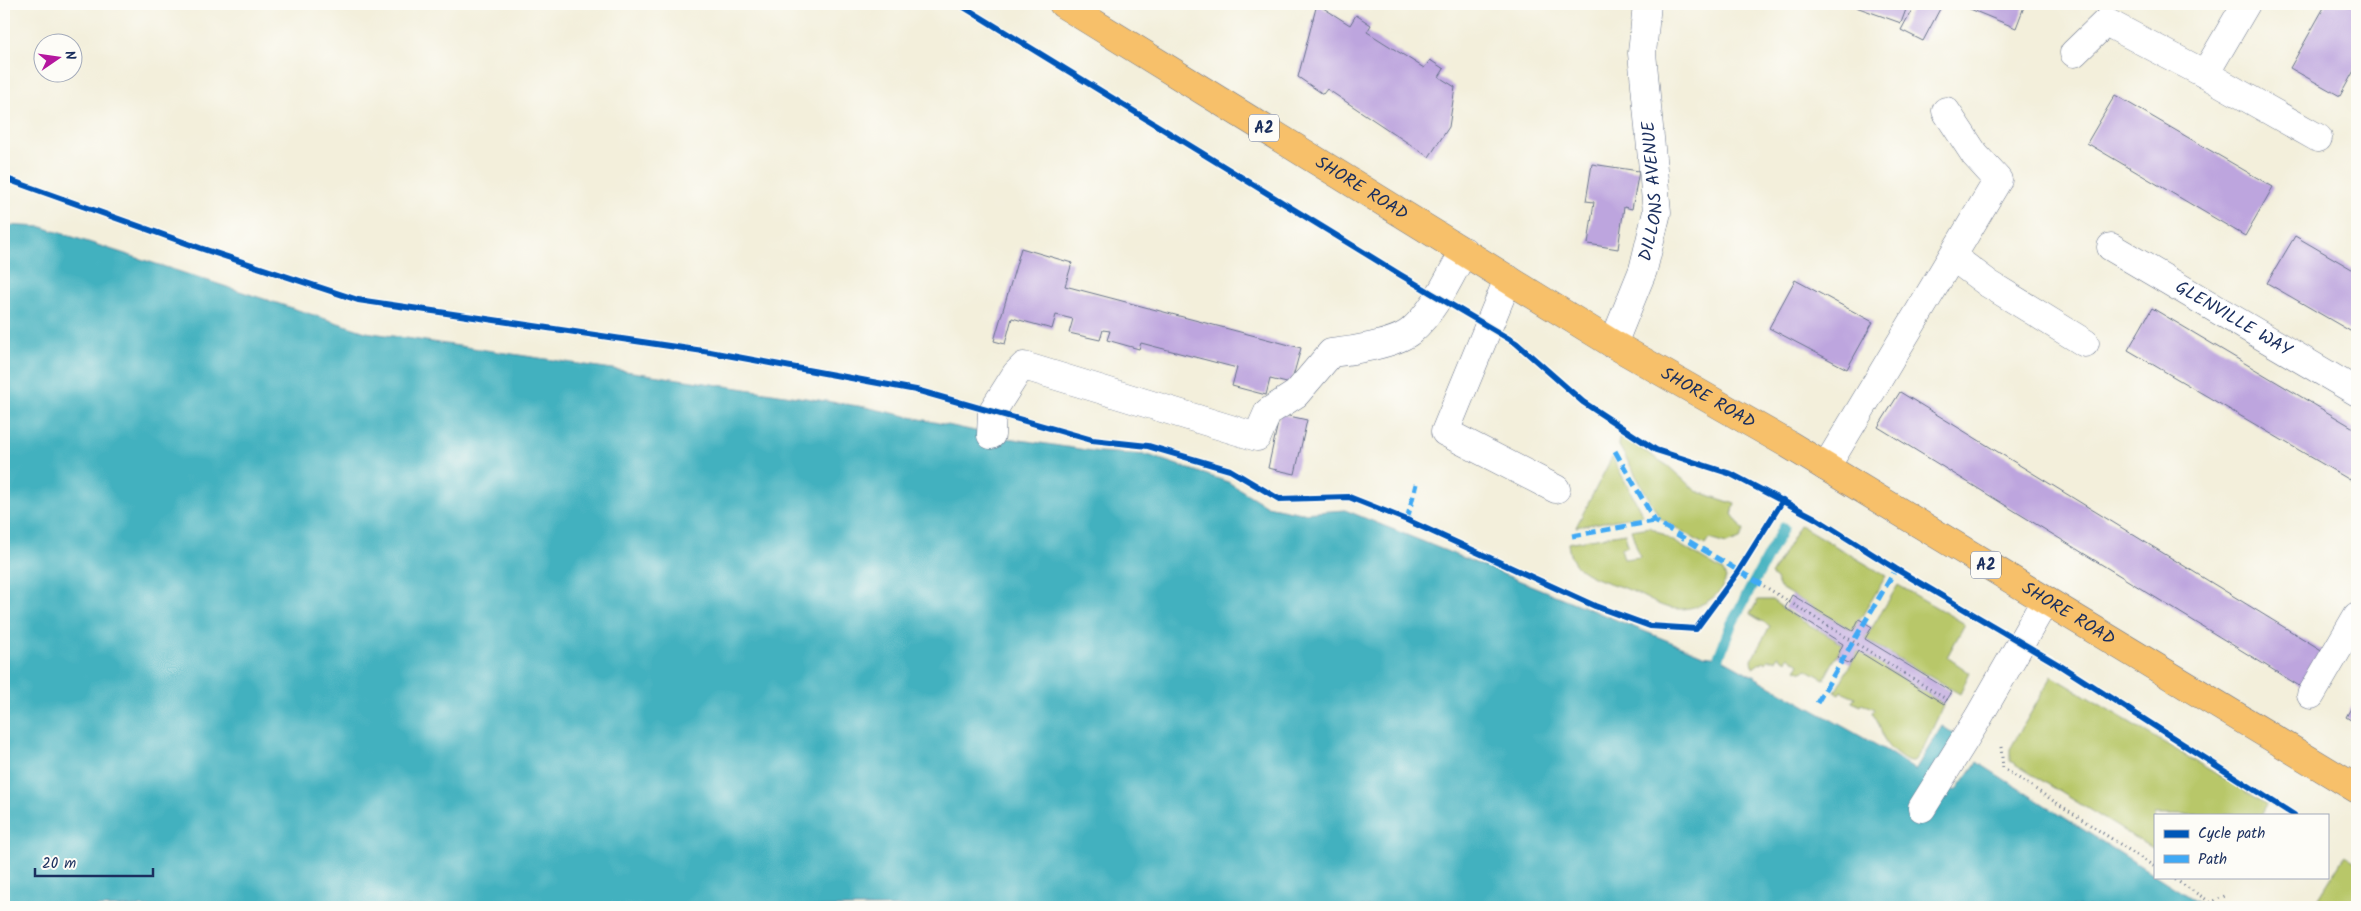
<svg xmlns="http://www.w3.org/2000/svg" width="2361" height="911" viewBox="0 0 2361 911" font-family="Kalam,sans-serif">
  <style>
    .green { fill: #b8c769; stroke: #6a7b64 }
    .water { fill: #43b1bf; stroke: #2f708e }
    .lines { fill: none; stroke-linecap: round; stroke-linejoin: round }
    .stream { stroke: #43b1bf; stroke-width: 11 }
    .building { fill: #bda5de }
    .minor-casing { stroke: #67728a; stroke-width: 29 }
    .highway-casing { stroke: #67728a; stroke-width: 29 }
    .path { stroke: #67728a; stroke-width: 3; stroke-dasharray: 1 4; stroke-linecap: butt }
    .minor { stroke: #fff; stroke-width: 28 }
    .highway { stroke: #f7c06b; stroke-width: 28 }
    .quiet { stroke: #3fa9f5; stroke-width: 5; stroke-dasharray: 10 5; stroke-linecap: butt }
    .cycleway-casing { stroke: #fdfcf7; stroke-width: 9 }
    .cycleway { stroke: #0057b8; stroke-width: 6 }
    .labels { text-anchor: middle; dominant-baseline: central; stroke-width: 4.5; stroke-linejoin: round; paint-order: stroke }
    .shield { fill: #fdfcf7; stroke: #5f6c8c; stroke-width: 1 }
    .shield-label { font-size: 16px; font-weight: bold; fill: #1b2f5e }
    .street-label { font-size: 18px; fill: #1b2f5e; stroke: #fdfcf7 }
  </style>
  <rect width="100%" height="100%" fill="#fdfcf7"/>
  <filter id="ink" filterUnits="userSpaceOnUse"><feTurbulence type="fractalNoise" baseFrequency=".02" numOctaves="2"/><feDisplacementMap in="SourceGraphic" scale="10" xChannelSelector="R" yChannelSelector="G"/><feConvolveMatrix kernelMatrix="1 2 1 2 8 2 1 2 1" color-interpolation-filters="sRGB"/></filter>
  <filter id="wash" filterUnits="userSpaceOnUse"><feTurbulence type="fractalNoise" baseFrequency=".0096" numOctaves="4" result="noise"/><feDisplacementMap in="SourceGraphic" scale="20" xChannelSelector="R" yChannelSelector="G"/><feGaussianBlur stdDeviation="1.12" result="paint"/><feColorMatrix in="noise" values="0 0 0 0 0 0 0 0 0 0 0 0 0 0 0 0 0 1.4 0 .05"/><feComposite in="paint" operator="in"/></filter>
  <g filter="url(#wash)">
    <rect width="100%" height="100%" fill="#f3efdb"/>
    <path class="green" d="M1620,435l48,31 28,25 39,13 -3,10 12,17 -4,8 -14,5 -17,-5 -4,6 -45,-27 -42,-74z
      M1612,457l31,58 -67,12z
      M1800,525l86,51 -33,55 -73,-43 -4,-9 -5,-4z
      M1650,527l73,44 3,7c-6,24 -38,36 -60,29 -13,-4 -26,-13 -39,-18 -14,-5 -34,-10 -46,-19 -9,-7 -12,-17 -13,-27l57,-10 3,13 -7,2 3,11 16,-2 -9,-27z
      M1898,585l67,39 -18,33 23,16 -10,21 -95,-55z
      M1758,600h14l20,15 51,29 -19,35 -18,-10 -3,3 -7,-3 3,-5 -11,-8 -2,5 -8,-5 -2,4h-8l-2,3 -3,-2 -10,7 -1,-9 18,-33 -20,-12z
      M1858,651l86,53 -21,45 -10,13c-6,0 -10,-3 -14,-6 -22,-16 -13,-24 -27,-43l2,-4 -12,-6 -1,3 -9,-4 3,-5 -14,-6 -2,3 -4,-2z
      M2052,676l215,128 -6,11h-106v35l-145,-89v-12z
      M2345,855l12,8v44h-44z"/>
    <path class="water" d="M4,225l38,2 324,105 499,75 142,31 92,14 49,3 80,27 39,24 35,7 43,-3 358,145 16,2 168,94 28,19 27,-44 14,9 -22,43 22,13 21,-29 228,145h-2201z"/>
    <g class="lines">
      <path class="stream" d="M1719,657l12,-32 52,-97"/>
    </g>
    <g id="blocks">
      <path class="building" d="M1317,4l33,21 6,-10 15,10 -4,7 57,36 6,-8 14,9 -5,8 16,10 -6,40 -20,30 -102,-68 -4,5 -25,-17z
        M1857,4h51l-7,19 -45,-16z
        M1915,4h20l6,3 -18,34 -22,-11z
        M1958,4h67l-9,24z
        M2326,4h31v61l-17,31 -50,-28z
        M2115,95l158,92 -28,49 -158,-93z
        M1592,164l47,7 -7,38 -8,-2 -6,42 -30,-5 6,-42 -8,-1z
        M2295,236l62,36v63l-90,-52z
        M1021,248l51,15 -7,23 236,62 -10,36 -21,-5 -4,16 -34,-9 5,-18 -96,-25 -2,6 -32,-9 3,-9 -7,-1 -3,10 -31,-7 4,-14 -17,-4 -4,14 -40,-11 -7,26 -11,-3z
        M1795,280l78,42 -26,47 -78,-41z
        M2152,308l205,122v38l-7,12 -222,-130z
        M1900,392l423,259 -22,36 -423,-260z
        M1280,414l27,6 -12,54 -27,-6z
        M1792,595l61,36 6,-12 13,8 -7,12 87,53 -8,12 -86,-53 -8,13 -13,-7 6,-13 -58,-36z
        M2357,698v26l-11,-7z"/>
    </g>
  </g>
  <g filter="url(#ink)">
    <use href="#blocks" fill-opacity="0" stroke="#67728a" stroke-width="1"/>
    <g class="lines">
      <defs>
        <g id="minor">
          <path d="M2074,53l32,-31 99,52 113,64"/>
          <path d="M2205,74l41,-70"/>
          <path id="s1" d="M2111,247l246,145"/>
          <path d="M1953,257l36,27 96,59"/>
          <path d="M1508,279l-63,153 111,57"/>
          <path id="s2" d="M1613,344l30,-74 14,-58 -15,-159 5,-49"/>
          <path d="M991,435l1,-23 24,-38 8,-8 233,71 11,-25 28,-18 35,-41c20,-2 65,-9 80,-22 24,-21 38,-53 53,-80"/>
          <path d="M1826,467l172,-287 -23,-25 -29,-44"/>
          <path d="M2311,695l46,-79"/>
          <path d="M1922,808l56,-90 67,-117"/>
        </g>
        <g id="highway">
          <path id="s3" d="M1063,4l550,340 175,100 569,345"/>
        </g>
      </defs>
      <use href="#minor" class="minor-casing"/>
      <use href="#highway" class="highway-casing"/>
      <path class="path" d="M1764,586l185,115
        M2001,747l2,21 152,99
        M2171,877l47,30
        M2210,903l17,-8"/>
      <use href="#minor" class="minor"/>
      <use href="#highway" class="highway"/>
      <path class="quiet" d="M1615,451l40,70 109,65
        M1407,520l9,-36
        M1572,536l83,-15
        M1817,703l79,-134"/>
      <defs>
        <path id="cycleway" d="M959,4l440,270 117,69 67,59 73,48 75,24 84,44 81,51 163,96 235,150
          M4,178l196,70 158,52 352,52 206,38 176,50 56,6 82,24 49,29 70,-2 58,23 188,86 55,20 46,3 42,-57 45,-72"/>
      </defs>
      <use href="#cycleway" class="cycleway-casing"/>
      <use href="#cycleway" class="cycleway"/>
    </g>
  </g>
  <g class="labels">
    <g class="shield">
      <rect x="1249" y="114.5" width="30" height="27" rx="4"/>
      <rect x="1971" y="551.5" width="30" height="27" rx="4"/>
    </g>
    <g class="shield-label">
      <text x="1264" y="128">A2</text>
      <text x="1986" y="565">A2</text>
    </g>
    <g class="street-label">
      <text stroke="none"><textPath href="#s3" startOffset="351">SHORE ROAD</textPath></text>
      <text stroke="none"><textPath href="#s2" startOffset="160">DILLONS AVENUE</textPath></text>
      <text stroke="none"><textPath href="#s1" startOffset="142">GLENVILLE WAY</textPath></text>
      <text stroke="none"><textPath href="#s3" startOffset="756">SHORE ROAD</textPath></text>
      <text stroke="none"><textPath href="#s3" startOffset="1176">SHORE ROAD</textPath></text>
    </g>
  </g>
  <rect width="2361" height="911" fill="none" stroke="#fdfcf7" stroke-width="20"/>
  <rect x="2154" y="814" width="175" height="65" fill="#fdfcf7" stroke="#a3aaba"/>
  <rect x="2164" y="830" width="25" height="8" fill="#0057b8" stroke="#a3aaba"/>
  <text x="2198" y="838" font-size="15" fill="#1b2f5e">Cycle path</text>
  <rect x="2164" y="855" width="25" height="8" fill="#3fa9f5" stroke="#a3aaba"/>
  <text x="2198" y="864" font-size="15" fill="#1b2f5e">Path</text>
  <g transform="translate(58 58) rotate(77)"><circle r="24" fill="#fdfcf7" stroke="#a3aaba"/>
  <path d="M0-4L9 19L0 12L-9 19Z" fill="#b5179e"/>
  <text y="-8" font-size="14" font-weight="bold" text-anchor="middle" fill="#1b2f5e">N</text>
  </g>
  <path d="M35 868v8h118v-8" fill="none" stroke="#1b2f5e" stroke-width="2.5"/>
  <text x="42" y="868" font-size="15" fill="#1b2f5e" stroke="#fdfcf7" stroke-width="4" paint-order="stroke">20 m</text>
</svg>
